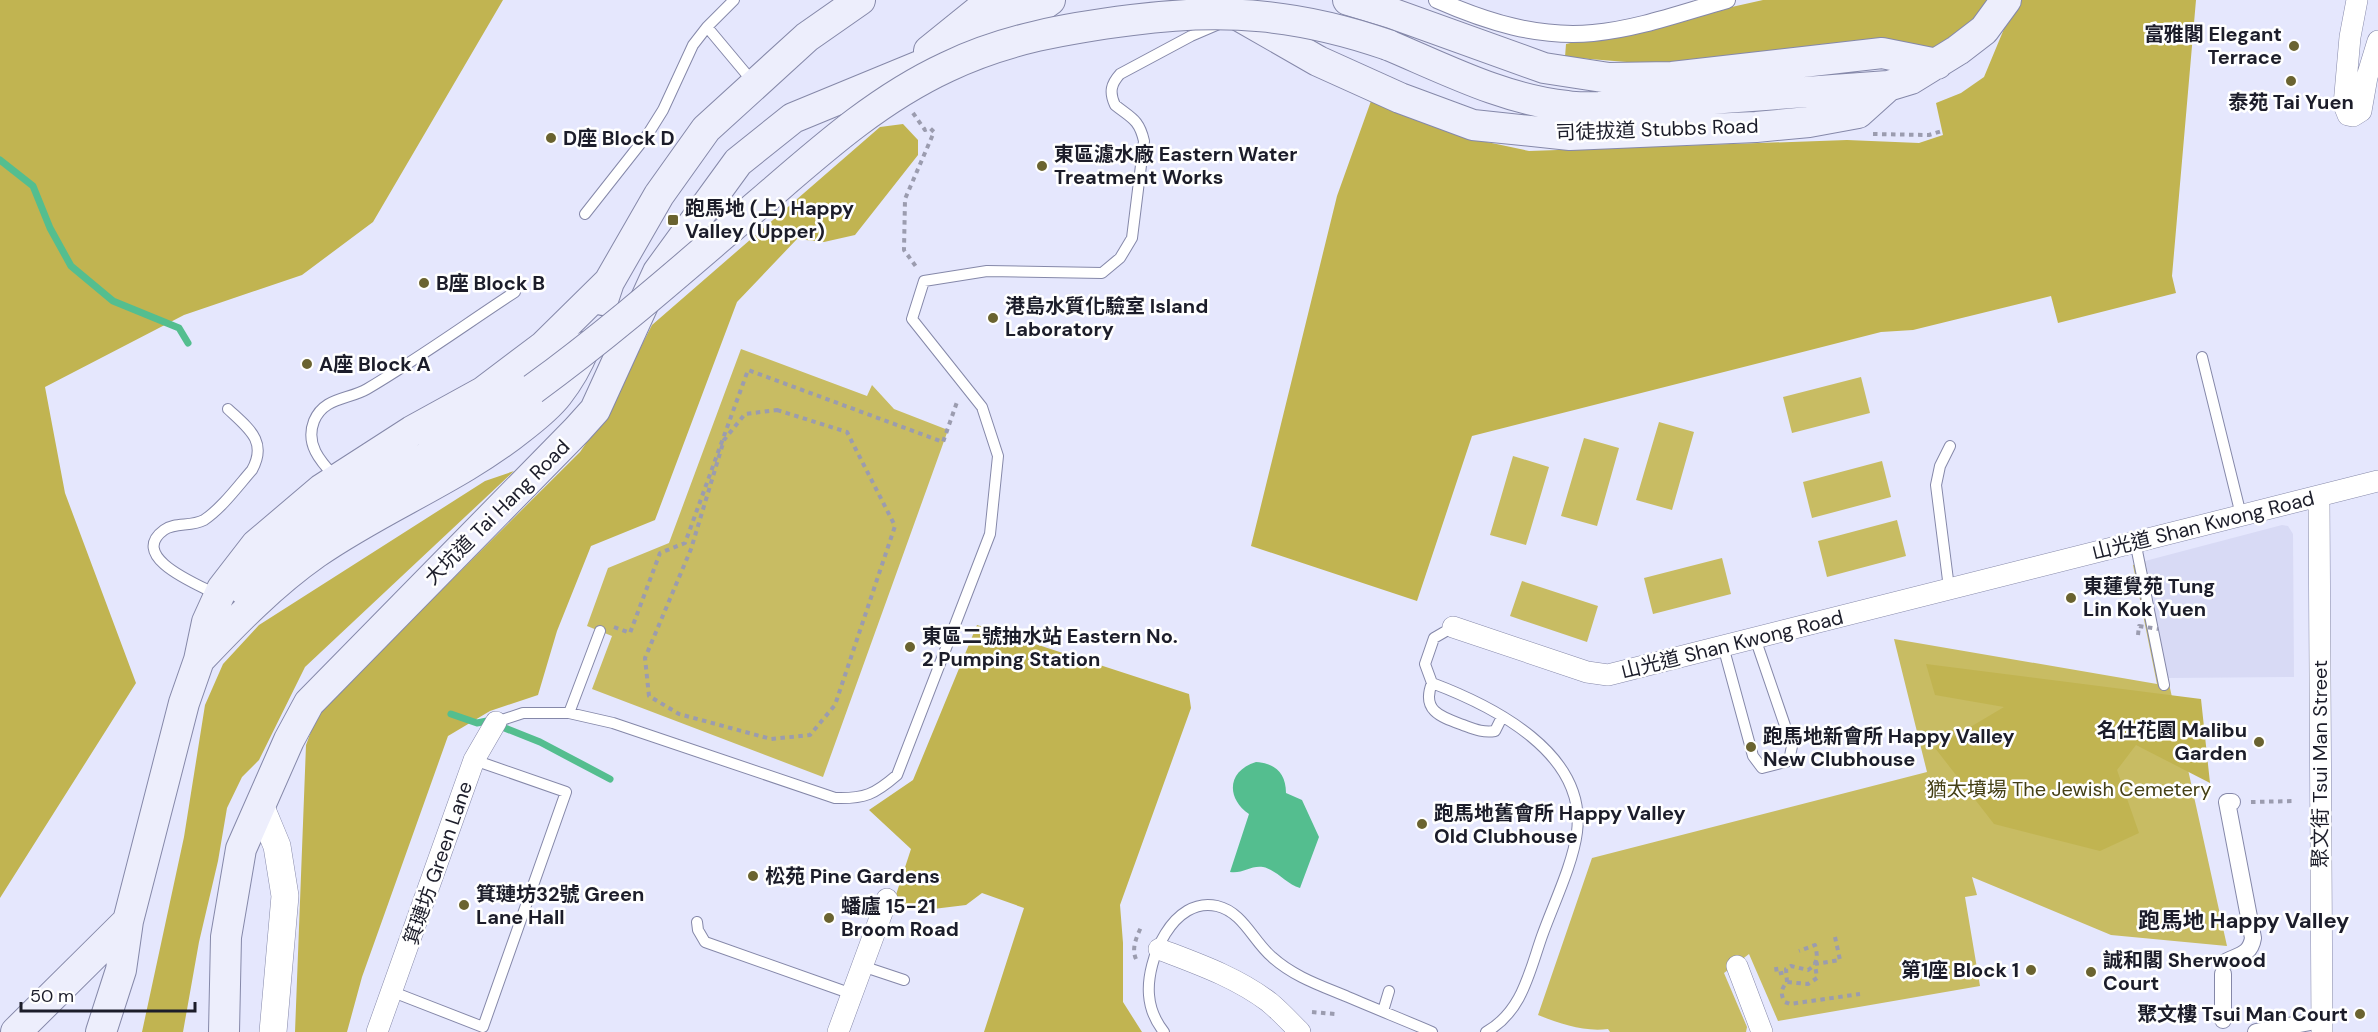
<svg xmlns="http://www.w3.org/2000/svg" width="2378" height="1032" viewBox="0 0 2378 1032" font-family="'DM Sans','Noto Sans TC',sans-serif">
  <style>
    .built { fill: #d8daf5 }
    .green { fill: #c8bc63 }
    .forest { fill: #c1b451 }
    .water { fill: #54be8f }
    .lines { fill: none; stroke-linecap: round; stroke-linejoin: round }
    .stream { stroke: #54be8f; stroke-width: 7 }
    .service-casing { stroke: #8588a9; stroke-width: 12 }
    .pedestrian-casing { stroke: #8588a9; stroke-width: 18 }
    .minor-casing { stroke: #8588a9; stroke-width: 22 }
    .tertiary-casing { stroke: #8588a9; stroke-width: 28 }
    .secondary-casing { stroke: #8588a9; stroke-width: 32 }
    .path { stroke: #9b9caf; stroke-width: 4; stroke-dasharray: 4.5 4.5; stroke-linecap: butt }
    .service { stroke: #fff; stroke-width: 10 }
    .pedestrian { stroke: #fff; stroke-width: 16 }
    .minor { stroke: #fff; stroke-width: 21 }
    .tertiary { stroke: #fff; stroke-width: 27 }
    .secondary { stroke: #edeefc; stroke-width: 30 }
    .secondary-bridge-casing { stroke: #8588a9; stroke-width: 32; stroke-linecap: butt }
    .path-bridge { stroke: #9b9caf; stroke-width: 4; stroke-dasharray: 4.5 4.5; stroke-linecap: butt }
    .secondary-bridge { stroke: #edeefc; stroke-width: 30 }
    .poi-dot { fill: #6a6330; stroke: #fff; stroke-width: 2 }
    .labels { text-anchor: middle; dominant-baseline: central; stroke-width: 5; stroke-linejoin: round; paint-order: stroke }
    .poi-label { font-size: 20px; font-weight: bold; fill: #1c1d2a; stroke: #fff; text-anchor: start }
    .street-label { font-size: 20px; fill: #1c1d2a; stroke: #fff }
    .park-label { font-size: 20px; fill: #454016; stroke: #fff }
    .quarter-label { font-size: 22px; font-weight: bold; fill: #1c1d2a; stroke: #fff }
  </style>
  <rect width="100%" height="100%" fill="#e5e7fd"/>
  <path class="built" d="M2282,525l6,1 5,8 1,143 -126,1 -23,-117z"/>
  <path class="green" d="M741,349l126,47 5,-11 22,24 54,21 -125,347 -231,-88 20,-53 -25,-10 21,-58 61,-25z
    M1861,377l9,36 -78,20 -9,-36z
    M1659,422l35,10 -22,78 -36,-10z
    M1584,438l35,10 -22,78 -36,-10z
    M1513,456l36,11 -23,78 -36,-10z
    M1882,461l9,36 -79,21 -9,-36z
    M1897,520l9,36 -79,21 -9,-36z
    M1722,558l9,36 -78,20 -9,-36z
    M2145,562l23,117 59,267 -116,-11 -139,-58 5,18 -12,2 15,89 -202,35 -29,-67 -25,19 23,54 -1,5h-136l-2,-3c-24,3 -47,-5 -70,-14l54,-157 335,-86 -33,-133 263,45 -24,-119z
    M1522,581l76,25 -11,36 -77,-26z"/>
  <path class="forest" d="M0,0h503l-130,222 -71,53 -118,40 -139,72 20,106 71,190 -136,215z
    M1763,0h230l-9,18 -45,34 -263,14 -111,-9 1,-13z
    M2016,0h180l-24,276 4,17 -118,30 -7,-27 -138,34 -32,2 -409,104 -55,165 -166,-55 86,-350 34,-95 116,41 42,9 318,-11 72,3 24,-8 -7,-32 25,-10 23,-16z
    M903,124l15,16v15l-63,80 -31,7 -27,-3 -60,63 -82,218 -64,26 -34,85 -19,64 -48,16 -42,25 -86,241 -15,55h-52l11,-287 10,-27 19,-22 245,-244 27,-39 45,-88 228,-198z
    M514,471l-209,196 -46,93 -17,17 -15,31 -9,53 -19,81 -16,90h-41l42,-195 21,-132 18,-41 36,-39 226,-144z
    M977,625l212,69 2,14 -71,197 3,38v59l19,30h-158l40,-124 -42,-15 -16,12 -41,5 -33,-3 19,-58 -42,-39 44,-30z
    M1926,664l275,35 9,84 -74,-38 -19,25 22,63 -39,18 -106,-27 -59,-76 69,-41 -69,-12z"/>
  <path class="water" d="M1256,762c19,1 30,11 30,31l16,7 17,37 -19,51c-14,-4 -23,-18 -37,-21 -12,-2 -20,7 -33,5l19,-58c-23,-16 -22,-43 7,-52z"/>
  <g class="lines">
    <path class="stream" d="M0,160l33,26 17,42 21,38 42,35 66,27 9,15
      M451,714l26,9 10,-2 53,21 70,37"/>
    <defs>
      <path id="service" d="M707,27l46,55
        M585,214l63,-80 15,-24 30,-65 14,-18 27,-27
        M2202,357l39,158
        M335,477c-15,-16 -30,-33 -21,-56 10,-24 34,-21 53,-32 51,-30 99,-65 148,-97
        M2135,541l29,144
        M1949,588l-13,-103 4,-19 10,-20
        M216,594c-17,-9 -89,-37 -52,-64 11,-8 27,-3 40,-10 18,-12 34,-34 48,-50 16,-29 -4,-42 -24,-61
        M1453,627l-19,11 -9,26 7,19c61,23 155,70 145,149 -4,32 -24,73 -35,104 -13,37 -20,76 -56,96
        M1723,646l30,110 9,12 27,-7 3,-15 -37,-108
        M1432,683c-11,28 9,34 31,42 11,4 20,8 32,6l7,-14
        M569,713l31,-82
        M496,722l27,-9h46l44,10 222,75c30,1 40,-4 62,-23l93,-241 8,-78 -16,-49 -70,-88 12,-38 63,-10 115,2 18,-15 12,-20 12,-97c-5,-22 -13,-23 -29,-36 -6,-13 -4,-21 5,-31l71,-38 28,-12
        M697,922l1,8 7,12 147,52
        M862,966l42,14
        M393,992l90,35 83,-235 -92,-32
        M1383,1011l6,-20
        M1164,1032c-8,-10 -14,-24 -15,-37 -3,-35 24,-99 68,-89 26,6 36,35 55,51 22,20 50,29 76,40 28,12 56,23 84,35"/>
      <path id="pedestrian" d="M1437,0c50,22 101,38 156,33 45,-4 91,-21 134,-33
        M2222,964c14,-9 28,-7 31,-26l-26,-136h5
        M2223,974v46
        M2256,1032l65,-12"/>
      <path id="minor" d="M2357,0l-7,37 -6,68 4,10 5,1 8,-5 6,-34 11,-36
        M2319,496l3,536
        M1453,627l134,45 21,3 770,-194
        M1159,949c39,15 77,28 110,53 11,9 21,20 31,30
        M1737,966l25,66
        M377,1032l97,-272 22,-38
        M838,1032l49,-133"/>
      <path id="tertiary" d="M260,805l17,41 8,50 -12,136"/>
      <path id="secondary" d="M1348,0l43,13 153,55 65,10 63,-1 210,-24 55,11
        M1002,4c17,8 34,8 48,-4
        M1236,14l82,47 82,37 73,27 97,10 186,-8 53,-5 49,-9 30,-27 23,-7 47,-29 26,-20 22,-30
        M1388,45c57,24 117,55 179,61 11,2 22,1 32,1l289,-21
        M929,51l63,-51
        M603,300l6,-18 50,-87 47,-66 101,-92 53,-37
        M243,589l33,-34 32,-27 131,-78 94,-61
        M199,660c37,-39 73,-76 117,-107 66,-46 143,-75 205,-125 13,-10 27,-21 37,-34 11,-14 20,-30 27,-47
        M16,1032l112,-111
        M101,1032l20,-62 7,-49 56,-218 15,-43 8,-38 15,-33 34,-44 66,-56 90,-58 71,-39 61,-46 65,-64
        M224,1032l2,-95 15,-88 48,-109 20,-37 268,-273 18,-20 63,-138 80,-110 55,-44 170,-70 58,-38"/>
    </defs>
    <use href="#service" class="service-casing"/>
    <use href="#pedestrian" class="pedestrian-casing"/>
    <use href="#minor" class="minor-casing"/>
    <use href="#tertiary" class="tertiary-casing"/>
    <use href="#secondary" class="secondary-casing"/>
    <path class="path" d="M913,113l12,17 5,-2 4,4 -29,67 -1,51 13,18
      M1873,134l56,1 13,-4
      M777,410l70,22 48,94 -60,179 -25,30 -39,4 -92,-25 -30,-18 -4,-38 46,-109 33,-109 21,-26z
      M614,627l16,6 30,-80 25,-10 63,-173 195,72 14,-40
      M2251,802l44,-1
      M1835,937l5,23 -25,4 2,14 -9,6 -21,-2c-6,7 -7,12 -2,20l5,2 70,-10
      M1136,959c-5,-11 1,-23 6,-34
      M1776,967l1,7 9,-2
      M1787,982l-1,-13 5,-3 17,4c10,-6 10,-14 7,-25l-16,6
      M1312,1012l23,2"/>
    <use href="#service" class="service"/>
    <use href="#pedestrian" class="pedestrian"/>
    <use href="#minor" class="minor"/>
    <use href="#tertiary" class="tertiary"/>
    <use href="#secondary" class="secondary"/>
    <defs>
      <path id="secondary-bridge" d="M533,389c80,-58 153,-123 228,-187 58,-50 115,-102 186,-135 58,-28 121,-39 185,-47 92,-12 167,-6 256,25"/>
    </defs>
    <use href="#secondary-bridge" class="secondary-bridge-casing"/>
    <path class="path-bridge" d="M2138,635l1,-9 19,3"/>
    <use href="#secondary-bridge" class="secondary-bridge"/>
  </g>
  <g class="poi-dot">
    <circle cx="2294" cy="46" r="6"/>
    <circle cx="2291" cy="81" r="6"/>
    <circle cx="551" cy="138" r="6"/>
    <circle cx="1042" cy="166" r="6"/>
    <rect x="667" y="214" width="12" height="12" rx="3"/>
    <circle cx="424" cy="283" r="6"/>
    <circle cx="993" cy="318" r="6"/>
    <circle cx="307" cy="364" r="6"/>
    <circle cx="2071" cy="598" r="6"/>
    <circle cx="910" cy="647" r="6"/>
    <circle cx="2259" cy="742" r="6"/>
    <circle cx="1751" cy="747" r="6"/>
    <circle cx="1422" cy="824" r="6"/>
    <circle cx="753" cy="876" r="6"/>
    <circle cx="464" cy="905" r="6"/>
    <circle cx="829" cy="918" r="6"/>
    <circle cx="2031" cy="970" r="6"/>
    <circle cx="2091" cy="972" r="6"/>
    <circle cx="2360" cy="1014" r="6"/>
  </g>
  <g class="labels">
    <g class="poi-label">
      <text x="2282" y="34" text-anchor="end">富雅閣 Elegant<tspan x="2282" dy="23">Terrace</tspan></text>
      <text x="2291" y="102" text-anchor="middle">泰苑 Tai Yuen</text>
      <text x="563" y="138">D座 Block D</text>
      <text x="1054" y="154">東區濾水廠 Eastern Water<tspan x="1054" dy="23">Treatment Works</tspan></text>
      <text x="685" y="208">跑馬地 (上) Happy<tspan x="685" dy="23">Valley (Upper)</tspan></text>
      <text x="436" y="283">B座 Block B</text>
      <text x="1005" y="306">港島水質化驗室 Island<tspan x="1005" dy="23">Laboratory</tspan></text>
      <text x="319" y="364">A座 Block A</text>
      <text x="2083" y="586">東蓮覺苑 Tung<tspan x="2083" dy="23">Lin Kok Yuen</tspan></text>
      <text x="922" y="636">東區二號抽水站 Eastern No.<tspan x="922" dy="23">2 Pumping Station</tspan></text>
      <text x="2247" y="730" text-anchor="end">名仕花園 Malibu<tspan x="2247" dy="23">Garden</tspan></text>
      <text x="1763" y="736">跑馬地新會所 Happy Valley<tspan x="1763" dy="23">New Clubhouse</tspan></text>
      <text x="1434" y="813">跑馬地舊會所 Happy Valley<tspan x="1434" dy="23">Old Clubhouse</tspan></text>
      <text x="765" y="876">松苑 Pine Gardens</text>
      <text x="476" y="894">箕璉坊32號 Green<tspan x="476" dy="23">Lane Hall</tspan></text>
      <text x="841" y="906">蟠廬 15-21<tspan x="841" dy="23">Broom Road</tspan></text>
      <text x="2103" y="960">誠和閣 Sherwood<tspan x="2103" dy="23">Court</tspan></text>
      <text x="2019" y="970" text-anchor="end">第1座 Block 1</text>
      <text x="2348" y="1014" text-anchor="end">聚文樓 Tsui Man Court</text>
    </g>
    <g class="street-label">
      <text transform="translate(1657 129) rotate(-2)">司徒拔道 Stubbs Road</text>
      <text transform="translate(497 512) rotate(-45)">大坑道 Tai Hang Road</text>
      <text transform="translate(2203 525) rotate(-14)">山光道 Shan Kwong Road</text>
      <text transform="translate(1732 644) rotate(-14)">山光道 Shan Kwong Road</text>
      <text transform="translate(2320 764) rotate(-90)">聚文街 Tsui Man Street</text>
      <text transform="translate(438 863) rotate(-71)">箕璉坊 Green Lane</text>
    </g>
    <g class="park-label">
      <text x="2069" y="789">猶太墳場 The Jewish Cemetery</text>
    </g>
    <g class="quarter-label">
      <text x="2244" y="920">跑馬地 Happy Valley</text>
    </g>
  </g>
  <path d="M21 1002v9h174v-9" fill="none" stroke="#1c1d2a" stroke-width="3"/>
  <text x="30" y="1002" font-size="18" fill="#1c1d2a" stroke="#ffffff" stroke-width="4.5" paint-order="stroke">50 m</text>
</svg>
